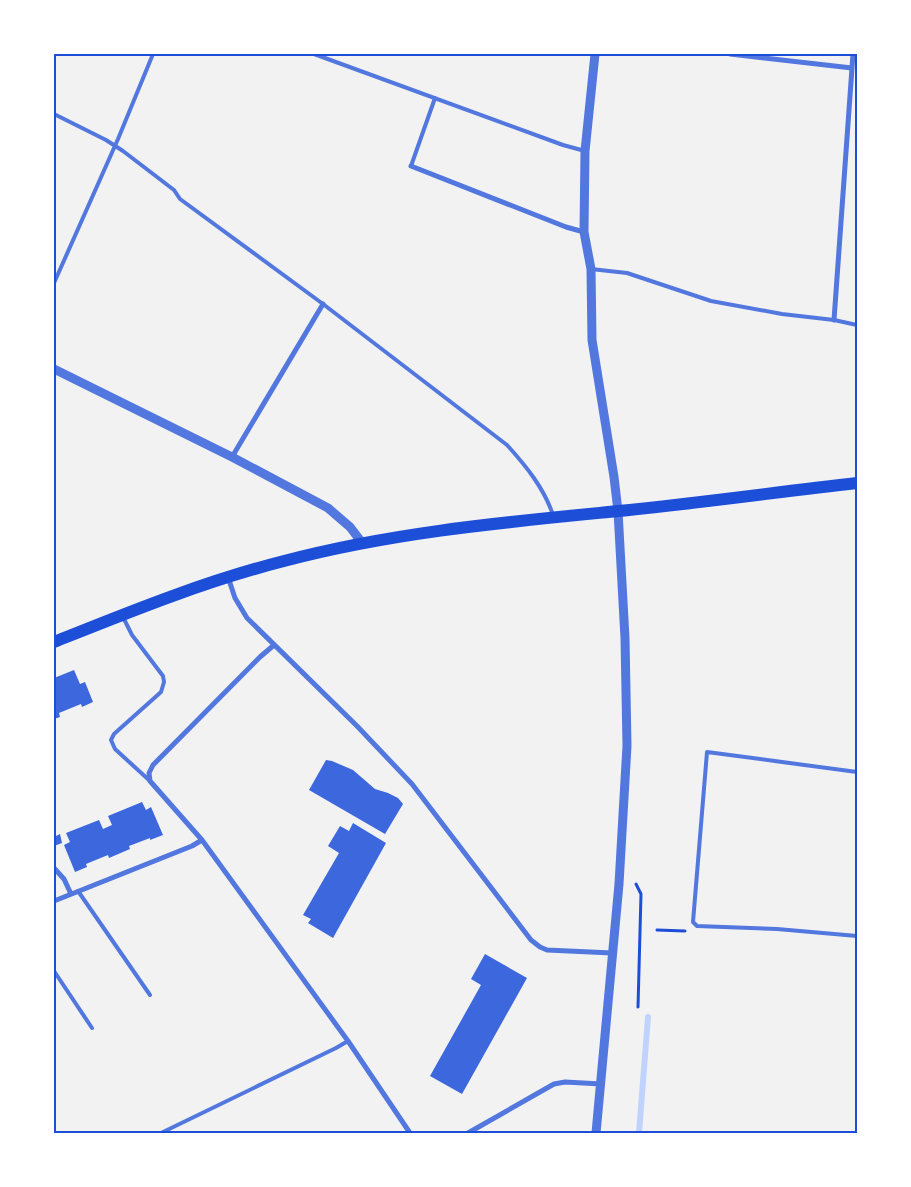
<svg xmlns="http://www.w3.org/2000/svg" width="911" height="1187" viewBox="0 0 911 1187" font-family="'Open Sans',sans-serif">
  <style>
    .lines { fill: none; stroke-linecap: round; stroke-linejoin: round }
    .stream { stroke: #bfd3fe; stroke-width: 6 }
    .building { fill: #3d67dc }
    .path { stroke: #1d4ed8; stroke-width: 3 }
    .service { stroke: #5277de; stroke-width: 4 }
    .minor { stroke: #5277de; stroke-width: 5 }
    .tertiary { stroke: #5277de; stroke-width: 9 }
    .primary { stroke: #1d4ed8; stroke-width: 12 }
    .neatline { fill: none; stroke: #1d4ed8; stroke-width: 2 }
  </style>
  <rect width="100%" height="100%" fill="#f2f2f2"/>
  <g class="lines">
    <path class="stream" d="M639,1133l9,-116"/>
  </g>
  <path class="building" d="M74,670l6,14 5,-2 8,20 -11,5 -1,-3 -22,9 1,4 -6,2v-41z
    M326,760l6,1 21,9 22,19 13,4 10,5 5,6 -18,30 -76,-44z
    M142,802l4,8 5,-3 12,28 -13,5v-2l-21,8 1,3 -21,9 -1,-3 -22,9 1,3 -12,5 -11,-27 6,-3 -4,-9 33,-13 4,9 9,-4 -4,-9z
    M353,823l33,20 -53,95 -25,-15 3,-4 -8,-4 36,-62 -11,-7 12,-20 9,5z
    M60,834l2,9 -8,3v-9z
    M485,954l42,24 -65,116 -32,-18 51,-91 -10,-6z"/>
  <g class="lines">
    <path class="path" d="M636,884l5,10 -3,113
      M657,930l28,1"/>
    <path class="service" d="M314,54l249,91 22,6
      M710,54h20
      M54,114l52,26 17,11 51,39 6,9 143,105 184,141c19,21 37,43 46,70
      M411,166l24,-68
      M591,269l36,4 84,28 71,13 52,6 23,5
      M54,283l64,-144 35,-85
      M123,617l9,18 31,41 1,6 -3,10 -47,42 -3,6 4,9 35,32
      M857,772l-150,-20 -14,170 4,4 80,3 80,7
      M78,891l72,104
      M54,971l38,57
      M161,1133l175,-85 12,-7"/>
    <path class="minor" d="M730,54l122,14
      M411,166l155,61 18,5
      M834,320l19,-266
      M232,457l91,-153
      M228,577l7,21 12,20 110,108 55,58 119,156 9,7 7,3 65,3
      M274,645l-14,12 -107,108 -4,8 1,8 52,59 146,201 62,92
      M54,868l10,11 7,15
      M54,901l138,-55 10,-6
      M468,1133l86,-49 11,-2 36,2"/>
    <path class="tertiary" d="M595,54l-10,97 -1,81 7,37 1,71 22,137 4,34 7,127 2,108 -8,138 -23,249
      M54,369l178,88 96,51 22,19 13,17"/>
    <path class="primary" d="M54,642c75,-30 151,-61 230,-81 109,-29 223,-39 335,-50 80,-8 159,-19 238,-28"/>
  </g>
  <rect width="911" height="1187" fill="none" stroke="#ffffff" stroke-width="110"/>
  <rect x="55" y="55" width="801" height="1077" class="neatline"/>
</svg>
